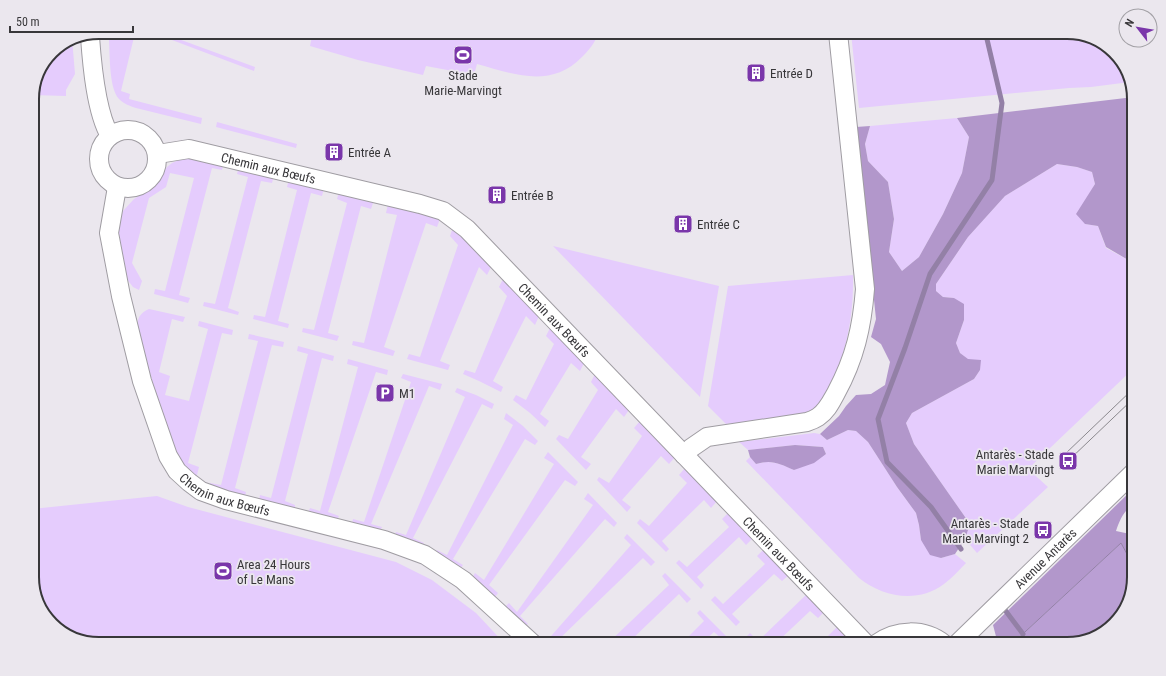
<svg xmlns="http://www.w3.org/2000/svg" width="1166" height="676" viewBox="0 0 1166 676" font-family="'Roboto Condensed',sans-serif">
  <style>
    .green { fill: #e5ccfd }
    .forest { fill: #b297cb }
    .water { fill: #ba9fd4; stroke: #9380a6 }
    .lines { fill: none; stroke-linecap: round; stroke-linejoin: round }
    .stream { stroke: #9380a6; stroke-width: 5 }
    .minor-casing { stroke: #9f9ca2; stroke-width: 20 }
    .minor { stroke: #fff; stroke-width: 18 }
    .tram { stroke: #8b898e; stroke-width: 1 }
    .labels { text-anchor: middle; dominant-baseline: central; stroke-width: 3.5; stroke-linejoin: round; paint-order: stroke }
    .poi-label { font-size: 13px; fill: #38373a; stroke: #ebe7ee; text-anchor: start }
    .street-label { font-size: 13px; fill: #38373a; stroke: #ebe7ee }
    .rim { fill: none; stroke: #38373a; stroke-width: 2 }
  </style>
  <rect width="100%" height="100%" fill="#ebe7ee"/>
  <path class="green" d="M1067,32l33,9 25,24 5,17 -39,5 -22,1 -210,20 -8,-75z
    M598,34c-3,9 -10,17 -16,23 -31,32 -69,17 -105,7l-3,11 -48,-9 -3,9 -65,-15 -48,-14 2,-10h-1z
    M113,37h21l-13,54 9,3 -1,5 73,19 -1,6 -65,-16c-6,-2 -12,-4 -17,-9 -10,-11 -9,-43 -10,-59z
    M164,37h9l82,30 -1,4z
    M72,38l3,36 -9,16v6l-34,-1 20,-44z
    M957,118l12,19 -7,36 -19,41 -24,43 -17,14 -13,-19 5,-33 -6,-37 -20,-21 -3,-17 5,-18z
    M217,122l80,22 -1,4 -80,-21z
    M188,156l36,6 -2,8 -10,-2 -33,127 11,3 -2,5 -34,-9 1,-5 10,2 29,-113 -24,-5 -4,14 -17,11 -17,65 10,18 -3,9 -6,-3 -7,-9 -7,-40v-14l4,-13 11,-12 20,-13 13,-19 5,-4z
    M1057,164l20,3 15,5 3,12 -8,14 -2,26 13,2 8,22 24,13h4v107l-106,101 20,18 -71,66 -12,-14 5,-15 -56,-80 -8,-21 6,-10 62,-34 6,-9 -20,-17 -4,-10 8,-23 -10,-22 -11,-1 -7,-6v-7l32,-47 37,-41z
    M239,166l35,9 -2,8 -11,-2 -33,127 11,4 -1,3 -35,-9 1,-4 11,2 33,-127 -11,-3z
    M289,179l35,9 -2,8 -11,-3 -33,128 11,3 -1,4 -35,-9 1,-4 11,2 32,-127 -10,-3z
    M339,192l35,8 -3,9 -10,-3 -33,127 11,3 -2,5 -35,-9 1,-4 11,2 33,-127 -10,-4z
    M388,204l52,15 -3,8 -11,-4 -42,124 11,4 -2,5 -41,-11 1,-4 11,2 33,-128 -11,-2z
    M453,227l38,40 -4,8 -8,-8 -39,94 10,4 -2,5 -41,-11 2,-5 11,3 38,-112 -8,-9z
    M553,246l166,40 -19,111z
    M853,275c1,47 -9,96 -38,134 -15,12 -69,13 -89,15l-18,-18 20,-120z
    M503,279l36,37 -4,9 -9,-9 -33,65 10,6 -2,5 -22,-11 -16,-7 2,-4 10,3 32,-77 -8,-9z
    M149,309l36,8 -2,5 -11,-3 -13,53 11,4 -5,19 24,6 19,-72 -10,-3 1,-5 34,9 -1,5 -10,-2 -34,130 11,4 -3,12 -5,-4 -16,-22 -24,-76 -14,-49c0,-10 3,-15 12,-19z
    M550,328l34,35 -4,8 -9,-8 -31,51 9,7 -4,6 -15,-14 -17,-13 3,-5 10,5 28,-56 -8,-8z
    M249,334l35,8 -1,5 -11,-2 -37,143 11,4 -1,4 -35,-10v-3l11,2 37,-144 -10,-2z
    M298,346l36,10 -1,5 -11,-3 -37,143 10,4v4l-36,-9 1,-5 11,3 37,-144 -11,-3z
    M348,359l40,11 -1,5 -11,-3 -48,140 11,4 -2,4 -29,-7 2,-5 10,3 38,-144 -11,-3z
    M403,374l39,10 -2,6 -11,-4 -58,138 11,3 -2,4 -28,-7 1,-5 11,3 47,-140 -10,-4z
    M595,374l34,36 -5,7 -8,-8 -35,48 10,7 -5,6 -30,-31 3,-4 9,4 30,-49 -7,-8z
    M457,388l19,7 18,9 -2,5 -10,-5 -69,134 11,5 -3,4 -26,-11 1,-4 10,3 59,-138 -10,-5z
    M506,413l17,13 15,15 -3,4 -10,-6 -72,120 10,6 -3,4 -26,-15 3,-4 10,5 66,-130 -9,-6z
    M640,421l35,36 -6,7 -8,-8 -39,44 9,7 -4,5 -30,-32 2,-3 10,6 33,-47 -8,-8z
    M848,430l8,1 12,11 29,45 19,26 3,12 2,15 20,18 14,-4 11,9c-7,7 -14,15 -22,21 -27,20 -61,13 -85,-6l-113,-117 4,-4 6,7c15,-5 25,0 38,6l32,-16 -3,-7 -28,-2 -47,5 -9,-8 75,-9 6,1 7,6z
    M548,452l30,30 -3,4 -10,-6 -76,105 9,8 -3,4 -23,-19 3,-5 9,7 70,-116 -10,-6z
    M685,468l32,33 -6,7 -7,-8 -42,41 7,8 -3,3 -29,-29 3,-4 9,7 38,-43 -8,-8z
    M588,493l29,30 -3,4 -9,-8 -85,97 8,8 -4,3 -19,-20 4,-4 8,9 76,-107 -9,-6z
    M157,496l31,11 208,55 36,18 44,33 29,31h-406l-33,-9 -23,-21 -11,-33v-72z
    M728,513l25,25 -7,7 -7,-8 -42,40 7,8 -3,4 -25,-26 3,-3 8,7 42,-40 -7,-8z
    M627,534l28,28 -4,4 -8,-8 -89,86h-14l-5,-6 3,-3 7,8 86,-98 -7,-7z
    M764,549l25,26 -7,6 -8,-7 -42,40 8,8 -4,4 -25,-26 4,-4 8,8 42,-40 -8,-8z
    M665,573l26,26 -4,4 -8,-9 -52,50h-20l62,-59 -7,-9z
    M807,594l17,18 -6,6 -8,-7 -35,33h-21l-7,-8 3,-3 8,8z
    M700,610l26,26 -4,3 -8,-7 -13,12h-20l23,-23 -7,-8z
    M837,627l9,11 -6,6h-20z"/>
  <path class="forest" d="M1134,97v164h-4l-24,-14 -8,-21 -13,-2 -9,-10 19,-30 -3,-12 -15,-5 -20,-3 -52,32 -37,41 -32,47v7l7,6 11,1 10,6v16l-8,23 4,10 8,6 13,1 -1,10 -6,9 -62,34 -6,10 8,21 56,80 -5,15 -10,15 -14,4 -11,-3 -9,-15 -2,-15 -3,-12 -19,-26 -29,-45 -12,-11 -8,-1 -21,10 -7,-6 19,-18 7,-10 10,-11 15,-1 14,-9 5,-23 -9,-18 -10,-7 5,-18 -20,-192 14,-1 -5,18 3,17 20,21 6,37 -5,33 13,19 17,-14 24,-43 19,-41 7,-36 -12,-19z
    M795,445l28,2 3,7 -12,9 -20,7c-14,-6 -22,-11 -38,-6l-6,-7 -2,-7z
    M1134,488v15c-10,8 -14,16 -18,28l14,3 4,2v31l-13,-24 -109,101h-14l-5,-19z"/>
  <path class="water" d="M1121,543l13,24v10l-9,33 -24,25 -34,9h-55z"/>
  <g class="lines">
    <path class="stream" d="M961,549l-30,-42 -44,-45 -9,-43 27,-71 25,-74 62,-94 10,-77 -16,-68 -2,-3
      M1005,610l18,24"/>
    <defs>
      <g id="minor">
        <path d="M90,37c2,28 6,75 20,99"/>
        <circle cx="128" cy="159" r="29"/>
        <path id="s1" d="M158,154l31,-5 231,55 23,7 24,18 399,415"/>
        <path id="s2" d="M117,187l-8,46 12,63 21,85 26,75 9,15 12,11 12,9 25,9 158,40 41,15 38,25 70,64"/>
        <path d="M684,455l7,-7 16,-11 100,-15c3,-1 8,-3 11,-5 9,-6 13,-15 18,-24 19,-35 26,-66 29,-104l-27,-256"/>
        <path d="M876,644c20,-15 48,-16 68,0"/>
        <path id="s3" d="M957,644l177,-172"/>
      </g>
    </defs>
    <use href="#minor" class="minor-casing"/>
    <use href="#minor" class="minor"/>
    <path class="tram" d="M1063,456l71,-68
      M1068,461l66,-63"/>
  </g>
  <defs>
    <symbol id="stadium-square" viewBox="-11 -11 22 22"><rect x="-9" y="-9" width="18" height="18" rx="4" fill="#7a36aa" stroke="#ebe7ee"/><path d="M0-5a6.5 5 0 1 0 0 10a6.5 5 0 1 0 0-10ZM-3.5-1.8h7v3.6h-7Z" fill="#fff"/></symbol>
    <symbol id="building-square" viewBox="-11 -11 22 22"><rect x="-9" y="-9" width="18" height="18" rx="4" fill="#7a36aa" stroke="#ebe7ee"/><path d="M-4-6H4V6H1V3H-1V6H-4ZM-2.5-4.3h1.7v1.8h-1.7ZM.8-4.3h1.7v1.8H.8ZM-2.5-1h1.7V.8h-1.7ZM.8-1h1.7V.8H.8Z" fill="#fff"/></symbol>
    <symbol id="parking-square" viewBox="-11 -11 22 22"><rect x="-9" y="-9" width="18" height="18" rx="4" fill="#7a36aa" stroke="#ebe7ee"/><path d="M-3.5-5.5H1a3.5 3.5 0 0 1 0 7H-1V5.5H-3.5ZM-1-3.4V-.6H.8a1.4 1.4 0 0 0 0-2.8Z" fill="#fff"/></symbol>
    <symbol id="bus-square" viewBox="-11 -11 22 22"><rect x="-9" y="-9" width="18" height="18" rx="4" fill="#7a36aa" stroke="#ebe7ee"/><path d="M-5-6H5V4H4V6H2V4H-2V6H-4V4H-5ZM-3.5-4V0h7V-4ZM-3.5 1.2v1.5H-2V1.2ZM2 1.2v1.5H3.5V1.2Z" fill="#fff"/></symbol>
  </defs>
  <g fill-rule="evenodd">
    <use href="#stadium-square" x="452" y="44" width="22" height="22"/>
    <use href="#building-square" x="745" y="62" width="22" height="22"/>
    <use href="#building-square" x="323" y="141" width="22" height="22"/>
    <use href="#building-square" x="486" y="184" width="22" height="22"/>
    <use href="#building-square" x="672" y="213" width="22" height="22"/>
    <use href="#parking-square" x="374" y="382" width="22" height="22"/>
    <use href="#bus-square" x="1057" y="450" width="22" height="22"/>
    <use href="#bus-square" x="1032" y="519" width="22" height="22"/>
    <use href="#stadium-square" x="212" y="560" width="22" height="22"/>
  </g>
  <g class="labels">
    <g class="poi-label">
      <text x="770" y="73">Entrée D</text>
      <text x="463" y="75" text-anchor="middle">Stade<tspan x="463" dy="15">Marie-Marvingt</tspan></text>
      <text x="348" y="152">Entrée A</text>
      <text x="511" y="195">Entrée B</text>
      <text x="697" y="224">Entrée C</text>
      <text x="399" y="393">M1</text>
      <text x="1054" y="454" text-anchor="end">Antarès - Stade<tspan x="1054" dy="15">Marie Marvingt</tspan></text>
      <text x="1029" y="523" text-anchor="end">Antarès - Stade<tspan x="1029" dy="15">Marie Marvingt 2</tspan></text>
      <text x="237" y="564">Area 24 Hours<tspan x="237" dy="15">of Le Mans</tspan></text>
    </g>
    <g class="street-label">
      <text stroke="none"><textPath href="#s1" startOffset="113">Chemin aux Bœufs</textPath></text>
      <text stroke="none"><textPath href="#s1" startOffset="449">Chemin aux Bœufs</textPath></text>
      <text stroke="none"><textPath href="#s2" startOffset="350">Chemin aux Bœufs</textPath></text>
      <text stroke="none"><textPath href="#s1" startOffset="773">Chemin aux Bœufs</textPath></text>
      <text stroke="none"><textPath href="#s3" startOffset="123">Avenue Antarès</textPath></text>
    </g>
  </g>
  <path d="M0 0H1166V676H0ZM99 39H1067A60 60 0 0 1 1127 99V577A60 60 0 0 1 1067 637H99A60 60 0 0 1 39 577V99A60 60 0 0 1 99 39Z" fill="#ebe7ee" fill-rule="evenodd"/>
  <path class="rim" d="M99 39H1067A60 60 0 0 1 1127 99V577A60 60 0 0 1 1067 637H99A60 60 0 0 1 39 577V99A60 60 0 0 1 99 39Z"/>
  <g transform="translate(1138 28) rotate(301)"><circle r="19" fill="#ebe7ee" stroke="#a3a1a6"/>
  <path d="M0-3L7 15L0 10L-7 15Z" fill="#7a36aa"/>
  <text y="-6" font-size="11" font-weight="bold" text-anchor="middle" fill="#38373a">N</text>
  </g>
  <path d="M10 26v6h123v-6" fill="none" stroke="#38373a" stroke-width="2"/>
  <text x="16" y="26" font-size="12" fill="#38373a" stroke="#ebe7ee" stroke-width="3" paint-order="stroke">50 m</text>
</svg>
